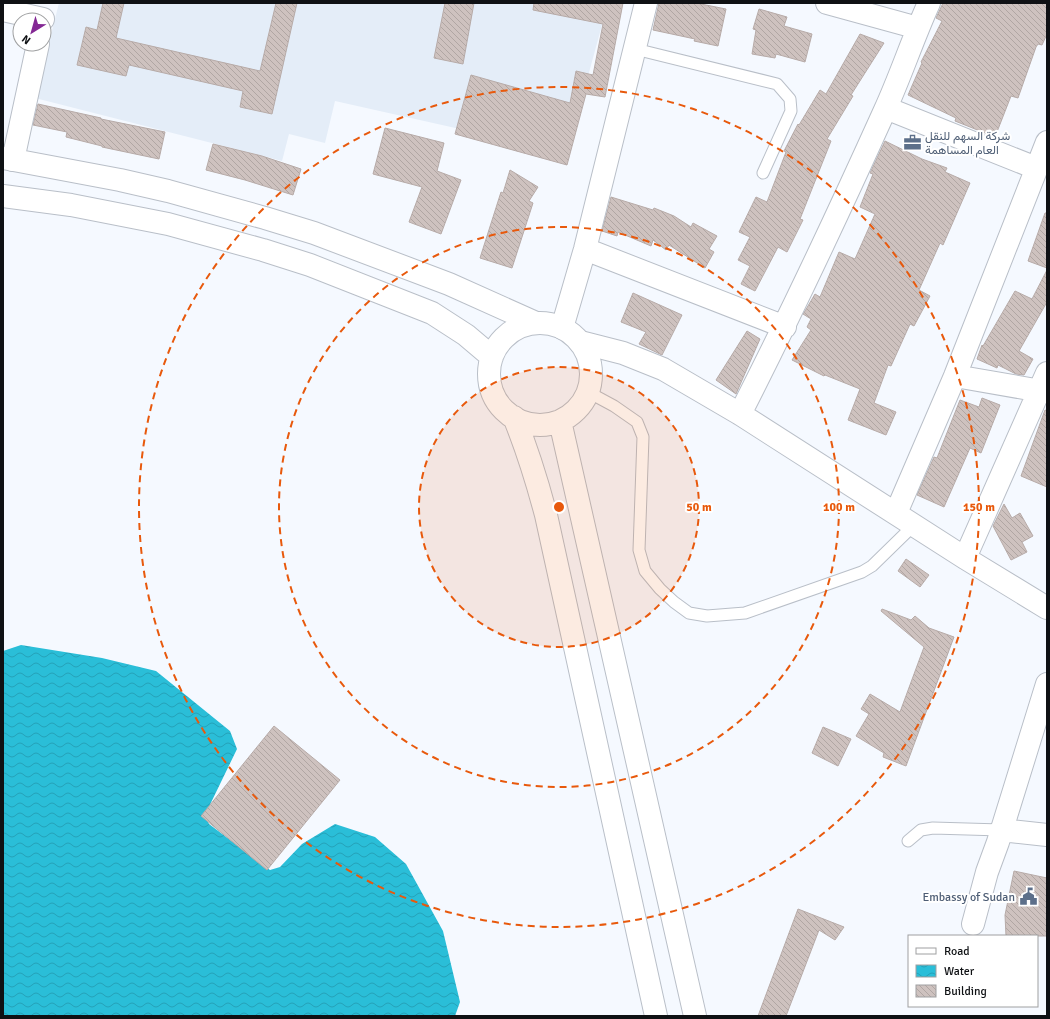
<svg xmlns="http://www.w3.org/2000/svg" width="1050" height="1019" viewBox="0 0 1050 1019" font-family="Signika,Vazirmatn,sans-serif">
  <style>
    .built { fill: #e4edf8 }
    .water { fill: url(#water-waves) }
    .building { fill: url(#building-back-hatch); stroke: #b7aba8 }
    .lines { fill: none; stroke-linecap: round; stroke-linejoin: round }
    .service-casing { stroke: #b9bfc8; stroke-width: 13 }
    .minor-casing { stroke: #b9bfc8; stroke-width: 24 }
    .tertiary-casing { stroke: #b9bfc8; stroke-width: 24 }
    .service { stroke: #fff; stroke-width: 11 }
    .minor { stroke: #fff; stroke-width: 22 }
    .tertiary { stroke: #fff; stroke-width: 22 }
    .ring { fill: none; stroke: #e8590c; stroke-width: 2; stroke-dasharray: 7 5 }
    .labels { text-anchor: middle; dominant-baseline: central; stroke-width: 4; stroke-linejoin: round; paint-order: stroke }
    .service-label { font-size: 12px; fill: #4e5e75; stroke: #fff; text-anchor: start }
    .centre { fill: #e8590c; stroke: #fff; stroke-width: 2 }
    .ring-label { font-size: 12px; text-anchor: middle; font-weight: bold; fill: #e8590c; stroke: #fff; stroke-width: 4; stroke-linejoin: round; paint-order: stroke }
  </style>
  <defs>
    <pattern id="water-waves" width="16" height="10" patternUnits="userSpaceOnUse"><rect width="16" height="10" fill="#2abed8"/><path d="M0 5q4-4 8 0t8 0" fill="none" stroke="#24a2b8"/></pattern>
    <pattern id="building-back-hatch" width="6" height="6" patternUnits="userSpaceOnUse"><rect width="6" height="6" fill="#cec2bf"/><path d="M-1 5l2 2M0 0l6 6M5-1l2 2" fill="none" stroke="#b0a6a3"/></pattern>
  </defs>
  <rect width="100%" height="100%" fill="#f5f9ff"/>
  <path class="built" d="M59,3h549l-41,150 -232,-52 -10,42 -36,-9 -7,27 -247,-63z"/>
  <path class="water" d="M21,645l81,13 54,13 74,60 7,18 -32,66 4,9 61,46 10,-3 22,-23 33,-20 40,13 31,27 37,67 17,71 -5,14h-452v-365z"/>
  <path class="building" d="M103,3h21l-8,35 144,33 16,-68h21l-25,111 -32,-7 3,-16 -114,-26 -3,11 -49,-11 9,-38 11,3z
    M445,3h29l-11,61 -29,-6z
    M534,3h89l-18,94 -19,-3 -19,71 -112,-31 16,-59 99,28 6,-32 17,4 10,-51 -70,-14z
    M659,3h37l30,6 -8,37 -24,-5 1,-2 -42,-9z
    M943,3h104v31l-5,11 -4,-1 -2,3 -18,51 -7,-2 -16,41 -40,-16 1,-3 -48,-23 14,-32 -1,-1 21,-41 -6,-3z
    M759,9l28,8 -3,9 28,8 -7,28 -29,-8 -1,4 -23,-4 4,-24 -3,-1z
    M860,34l24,9 -33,52 2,1 -26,43 4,2 -31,78 3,1 -16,32 -9,-5 -23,44 -14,-7 9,-18 -12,-6 12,-23 -11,-5 17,-35 11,5 19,-50 -2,-1 14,-27 1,1 21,-35 6,4z
    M38,104l63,14v1l64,13 -6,27 -57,-12v-1l-36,-9 1,-5 -34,-7z
    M385,128l59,15 -7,28 24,9 -20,54 -32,-12 13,-35 -49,-13z
    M885,141l37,18 25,9 -2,4 25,11 -27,62 -3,-2 -21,47 11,6 -16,30 -4,-2 -19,42 -3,-1 -14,38 22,9 -10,23 -38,-15 12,-31 -35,-14 -1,1 -32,-16 19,-30 -4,-3 4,-8 -8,-5 2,-3 10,-17 5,3 19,-45 16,7 20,-45 -15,-7 13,-33 -3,-1z
    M213,144l49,12 39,13 -8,26 -48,-15 -39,-10z
    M510,170l28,17 -9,14 4,2 -21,65 -32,-10 21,-66 2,1z
    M611,197l42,13 1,-2 20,8 17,11 2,-4 24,13 -8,13 5,3 -9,16 -36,-23 -3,5 -13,-10 -2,6 -33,-14 -1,4 -15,-5z
    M1045,213h2v55l-19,-7z
    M1047,270v32l-28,49 14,8 -9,16 -8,-1 -18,-9 -1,3 -20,-9 5,-14 1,1 32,-55 17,8z
    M633,293l49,22 -20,40 -23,-11 7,-12 -25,-10z
    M747,331l13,8 -24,55 -20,-14z
    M982,398l18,7 -19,48 -11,-5 -26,59 -27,-12 17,-38 3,1 23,-58 19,7z
    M1045,410l2,1v76l-26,-11z
    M1004,504l8,14 8,-5 13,23 -11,6 5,10 -16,8 -18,-34z
    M906,559l23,16 -9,12 -22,-16z
    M882,609l29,11 4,-4 14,12 25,9 -48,129 -23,-9 1,-4 -28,-17 13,-22 -8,-5 9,-15 30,18 24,-65 -43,-36z
    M274,726l66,54 -73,90 -66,-54z
    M823,727l28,12 -13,27 -26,-13z
    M1014,871l33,7v58h-41l-1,-21z
    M798,909l46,18 -9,13 -16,-10 -33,86h-28z"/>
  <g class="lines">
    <defs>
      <path id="service" d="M635,49l142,35 13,15 1,12 -28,62
        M588,392l26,14 23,16 6,15 -4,113 6,21 15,18 14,13 15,11 18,3 38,-3 117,-41 10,-6 42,-41
        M908,841l13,-11 12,-2 68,2"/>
      <path id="minor" d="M827,3l91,25
        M3,10l40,9
        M886,108l150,60
        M13,160l25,-116
        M585,249l200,78
        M562,328l23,-79 61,-246
        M580,342l43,11 40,16 77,45 225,144 82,50
        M955,376l92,16
        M740,414c51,-100 99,-202 145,-304 16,-35 28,-72 44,-107
        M896,513l59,-137 92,-234
        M965,558l82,-185
        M1001,830l46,5
        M973,924l14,-52 11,-30 49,-158"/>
      <path id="tertiary" d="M3,158l117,22 48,11 97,27 49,15 135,51 87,39
        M3,196l68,9 97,19 95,26 47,15 122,48 34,22 26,22
        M489 374a51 51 0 1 1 102 0a51 51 0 1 1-102 0Z
        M514,417c13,32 23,64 32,98l110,501
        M560,421l135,595"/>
    </defs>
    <use href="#service" class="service-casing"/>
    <use href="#minor" class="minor-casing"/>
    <use href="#tertiary" class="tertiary-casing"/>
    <use href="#service" class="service"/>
    <use href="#minor" class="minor"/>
    <use href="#tertiary" class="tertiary"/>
  </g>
  <circle cx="559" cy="507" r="140" fill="#e8590c" fill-opacity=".12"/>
  <g class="ring">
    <circle cx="559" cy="507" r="140"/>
    <circle cx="559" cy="507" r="280"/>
    <circle cx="559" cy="507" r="420"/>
  </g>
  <defs>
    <symbol id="office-bare" viewBox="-9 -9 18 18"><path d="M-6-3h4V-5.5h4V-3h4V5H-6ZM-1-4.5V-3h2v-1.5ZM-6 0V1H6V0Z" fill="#5c6f8a" stroke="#fff" stroke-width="2.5" paint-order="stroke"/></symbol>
    <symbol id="civic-bare" viewBox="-9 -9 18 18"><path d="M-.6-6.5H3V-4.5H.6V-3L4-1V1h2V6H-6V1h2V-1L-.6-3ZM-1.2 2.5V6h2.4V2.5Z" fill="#5c6f8a" stroke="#fff" stroke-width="2.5" paint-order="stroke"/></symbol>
  </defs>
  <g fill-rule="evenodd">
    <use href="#office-bare" x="900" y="130" width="25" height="25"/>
    <use href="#civic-bare" x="1016" y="884" width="25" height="25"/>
  </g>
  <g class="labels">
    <g class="service-label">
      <text x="925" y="136">شركة السهم للنقل<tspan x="925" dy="14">العام المساهمة</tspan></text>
      <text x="1015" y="897" text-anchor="end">Embassy of Sudan</text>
    </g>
  </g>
  <circle cx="559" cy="507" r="6" class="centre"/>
  <g class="ring-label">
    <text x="699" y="511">50 m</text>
    <text x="839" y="511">100 m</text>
    <text x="979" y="511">150 m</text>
  </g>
  <rect width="1050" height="1019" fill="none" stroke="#0f1114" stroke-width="8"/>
  <rect x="908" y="935" width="130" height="72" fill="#ffffff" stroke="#9fa0a1"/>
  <rect x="916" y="948" width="20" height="6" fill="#ffffff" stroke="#9fa0a1"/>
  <text x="944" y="955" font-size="12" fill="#0f1114">Road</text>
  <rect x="916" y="965" width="20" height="12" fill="url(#water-waves)" stroke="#9fa0a1"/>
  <text x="944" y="975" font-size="12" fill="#0f1114">Water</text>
  <rect x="916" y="985" width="20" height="12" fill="url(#building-back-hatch)" stroke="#9fa0a1"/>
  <text x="944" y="995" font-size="12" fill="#0f1114">Building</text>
  <g transform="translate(32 32) rotate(217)"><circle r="19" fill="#ffffff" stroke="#9fa0a1"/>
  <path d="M0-3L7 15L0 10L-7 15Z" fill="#842894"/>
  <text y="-6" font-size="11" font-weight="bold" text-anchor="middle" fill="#0f1114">N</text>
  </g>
</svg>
